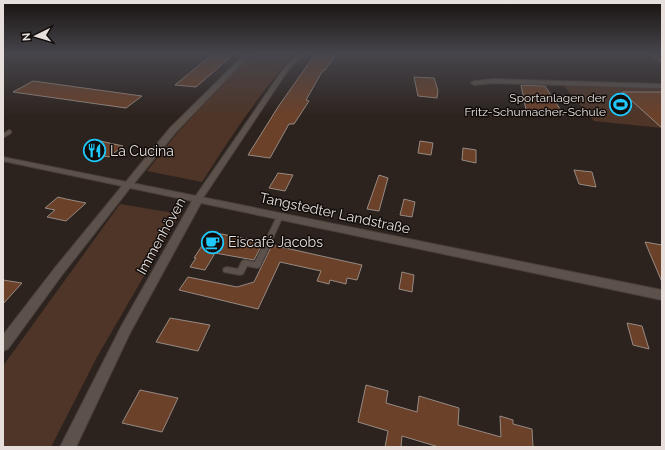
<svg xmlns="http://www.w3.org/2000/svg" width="665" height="450" viewBox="0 0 665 450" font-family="Raleway,sans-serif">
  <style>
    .green { fill: #4e3528 }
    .building { fill: #6b4129; stroke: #968a83 }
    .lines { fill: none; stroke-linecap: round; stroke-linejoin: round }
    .lane-casing { stroke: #473f3b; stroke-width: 2 }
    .street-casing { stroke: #473f3b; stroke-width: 2 }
    .secondary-casing { stroke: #473f3b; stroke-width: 2 }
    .lane { fill: #5c514b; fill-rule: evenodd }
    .street { fill: #5c514b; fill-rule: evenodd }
    .secondary { fill: #5c514b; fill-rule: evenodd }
    .labels { text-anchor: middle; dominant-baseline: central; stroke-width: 3; stroke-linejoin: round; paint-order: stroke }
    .far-poi-label { font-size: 12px; fill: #e6dfdc; stroke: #120d0b; text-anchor: end }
    .poi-label { font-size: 14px; fill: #e6dfdc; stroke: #120d0b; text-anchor: start }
    .street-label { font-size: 14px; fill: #e6dfdc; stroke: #120d0b }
  </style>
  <rect width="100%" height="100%" fill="#2d231e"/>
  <path class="green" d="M252,53h43c-35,40 -65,84 -93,129l-55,-11 31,-39z
    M563,85l99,3v40l-68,-7z
    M120,204l60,10 -83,143 -46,90h-48v-81z"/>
  <path class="building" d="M214,53h21l-39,34 -21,-2z
    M316,53l19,3 -10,14h-2l-17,30 3,1 -15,23h-5l-19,34 -22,-3 30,-48z
    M414,77l20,1 4,12 -1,8 -19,-2z
    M33,81l87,12 22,3 -16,12 -113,-16z
    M521,85l24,1 19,29 -38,-5z
    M622,92h40v36z
    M100,141l23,5 -14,11 -23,-4z
    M420,141l13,2 -2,12 -13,-2z
    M463,148l13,2v13l-14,-3z
    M574,170l18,2 4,15 -17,-3z
    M278,173l15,2 -8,16 -16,-3z
    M379,175l9,3 -9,33 -12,-2z
    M58,197l8,2 20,4 -20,18 -19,-4 8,-7 -10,-2z
    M404,199l11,3 -3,15 -12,-2z
    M211,232l31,6 21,5 -9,17 -39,-7 -10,17 -15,-3 6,-9h-2z
    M645,242l17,3v37z
    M272,245l90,20 -5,15 -10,-2 -1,6 -16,-4 -1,4 -12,-3 4,-10 -41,-9 -22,47 -79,-19 9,-13 49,10 17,-5z
    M402,272l12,3 -2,17 -13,-3z
    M3,280l19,3 -19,21z
    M170,318l40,7 -12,26 -42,-9z
    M627,323l15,3 7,23 -16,-4z
    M366,385l22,6 -2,12 31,9 2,-16 40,12 -1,17 43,12 -1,-21 13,4v4l19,5 1,18h-94l-37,-11 -1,11h-16l3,-16 -30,-9z
    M140,390l38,8 -16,34 -40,-9z"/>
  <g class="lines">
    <defs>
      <path id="lane" d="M9,130l2,1v2l-8,5v-4z
        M278,214h2l3,2 -23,51 -3,1 -10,-2 -4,8 -3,1 -16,-3 -1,-2 1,-2 3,-1 11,2 4,-8 3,-1 10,2z"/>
      <path id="street" d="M246,53h6l-76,79 -45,55h-6l-1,-2 1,-2 45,-55z
        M298,53h6l-18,20 -85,128h-6l-2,-2 2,-2 87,-126z
        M646,53h6l10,6v4z
        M493,79l169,5v4l-169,-5 -19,2 -3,-2 3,-2z"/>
      <path id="secondary" d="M3,157l659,133v10l-461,-97 -71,130 -54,114h-16l62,-122 70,-124 -62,-13 -68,87 -54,74 -5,2v-16l51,-66 68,-83 -119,-25z"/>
    </defs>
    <use href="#lane" class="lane-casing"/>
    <use href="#street" class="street-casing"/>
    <use href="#secondary" class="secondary-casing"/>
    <use href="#lane" class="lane"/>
    <use href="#street" class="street"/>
    <use href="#secondary" class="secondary"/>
  </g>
  <linearGradient id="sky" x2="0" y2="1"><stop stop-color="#191310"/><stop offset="0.46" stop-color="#46454c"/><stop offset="1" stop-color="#46454c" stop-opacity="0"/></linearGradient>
  <rect width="665" height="116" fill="url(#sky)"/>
  <defs>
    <symbol id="stadium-ring" viewBox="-11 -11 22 22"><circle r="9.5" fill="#120d0b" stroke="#20c9fd" stroke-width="1.5"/><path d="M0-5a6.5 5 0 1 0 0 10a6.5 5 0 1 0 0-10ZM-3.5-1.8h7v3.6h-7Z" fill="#20c9fd"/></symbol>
    <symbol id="restaurant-ring" viewBox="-11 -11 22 22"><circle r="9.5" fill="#120d0b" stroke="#20c9fd" stroke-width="1.5"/><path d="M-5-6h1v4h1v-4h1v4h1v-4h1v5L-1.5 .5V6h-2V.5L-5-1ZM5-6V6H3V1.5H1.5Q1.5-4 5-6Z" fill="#20c9fd"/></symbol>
    <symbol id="cafe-ring" viewBox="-11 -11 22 22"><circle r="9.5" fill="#120d0b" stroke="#20c9fd" stroke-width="1.5"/><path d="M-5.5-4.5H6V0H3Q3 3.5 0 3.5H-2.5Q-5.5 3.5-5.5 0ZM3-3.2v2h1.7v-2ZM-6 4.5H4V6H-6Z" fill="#20c9fd"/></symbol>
  </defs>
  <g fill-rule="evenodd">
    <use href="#stadium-ring" x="608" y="92" width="25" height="25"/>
    <use href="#restaurant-ring" x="82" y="138" width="25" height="25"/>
    <use href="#cafe-ring" x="200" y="230" width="25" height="25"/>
  </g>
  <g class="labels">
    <g class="far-poi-label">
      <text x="606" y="98">Sportanlagen der<tspan x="606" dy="14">Fritz-Schumacher-Schule</tspan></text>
    </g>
    <g class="poi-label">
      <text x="110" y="151">La Cucina</text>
      <text x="228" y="242">Eiscafé Jacobs</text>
    </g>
    <g class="street-label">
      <text transform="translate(335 213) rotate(12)">Tangstedter Landstraße</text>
      <text transform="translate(161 236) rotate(-61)">Immenhöven</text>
    </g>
  </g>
  <rect width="665" height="450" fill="none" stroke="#e6dfdc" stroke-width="8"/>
  <g transform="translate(36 36) rotate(265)" stroke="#120d0b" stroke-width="3" paint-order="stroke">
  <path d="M0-3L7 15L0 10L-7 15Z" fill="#e6dfdc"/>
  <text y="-6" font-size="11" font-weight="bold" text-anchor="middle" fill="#e6dfdc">N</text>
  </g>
</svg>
